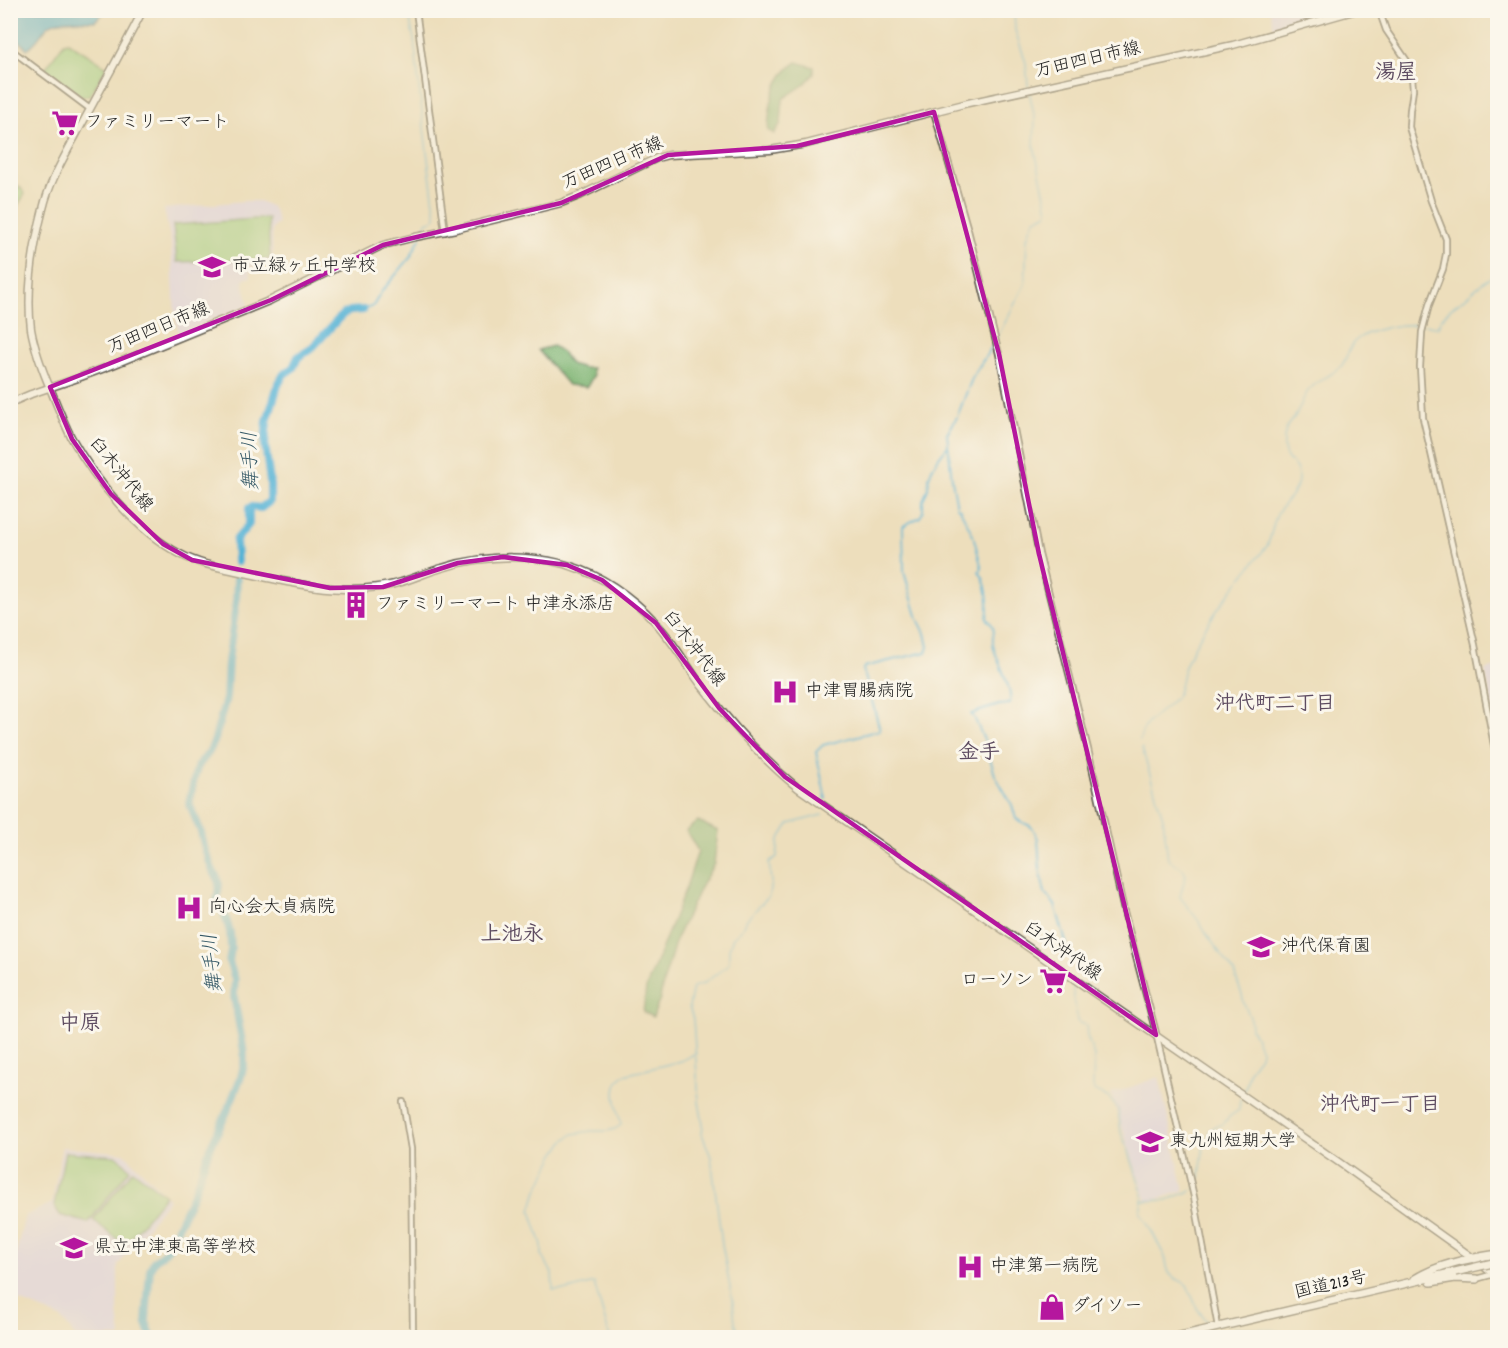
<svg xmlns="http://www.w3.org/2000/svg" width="1508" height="1348" viewBox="0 0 1508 1348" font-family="Dekko,'Klee One',sans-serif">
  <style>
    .built { fill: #ddd5f6 }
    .green { fill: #98d082; stroke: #5a764f; stroke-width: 1.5 }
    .forest { fill: #7ab270; stroke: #4b6746; stroke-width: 1.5 }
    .water { fill: #57b3d5; stroke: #3a6878; stroke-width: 1.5 }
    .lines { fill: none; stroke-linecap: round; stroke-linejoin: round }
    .stream { stroke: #57b3d5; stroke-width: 1.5 }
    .river { stroke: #57b3d5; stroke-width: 8 }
    .minor-casing { stroke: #656054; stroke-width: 8 }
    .major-casing { stroke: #656054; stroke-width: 9 }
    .highway-casing { stroke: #656054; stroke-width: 10 }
    .minor { stroke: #fff; stroke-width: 4.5 }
    .major { stroke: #fff; stroke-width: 6 }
    .highway { stroke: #fff; stroke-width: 7 }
    .highway-bridge-casing { stroke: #656054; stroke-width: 10; stroke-linecap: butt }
    .highway-bridge { stroke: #fff; stroke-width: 7 }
    .marked { fill: none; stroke: #b5179e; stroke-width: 4.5; stroke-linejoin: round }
    .labels { text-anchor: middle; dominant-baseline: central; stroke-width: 6; stroke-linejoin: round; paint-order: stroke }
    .street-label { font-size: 18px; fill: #1c1c1c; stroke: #fbf7ec }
    .poi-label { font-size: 18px; fill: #1c1c1c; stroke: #fbf7ec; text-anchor: start }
    .water-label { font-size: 20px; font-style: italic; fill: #345866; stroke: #fbf7ec }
    .neighbourhood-label { font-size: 20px; font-weight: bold; fill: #5e4c61; stroke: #fbf7ec }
    .quarter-label { font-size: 21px; font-weight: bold; fill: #5e4c61; stroke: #fbf7ec }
  </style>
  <rect width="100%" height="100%" fill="#fbf7ec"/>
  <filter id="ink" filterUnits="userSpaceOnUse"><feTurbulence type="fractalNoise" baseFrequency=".0167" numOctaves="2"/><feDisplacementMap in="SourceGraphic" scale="12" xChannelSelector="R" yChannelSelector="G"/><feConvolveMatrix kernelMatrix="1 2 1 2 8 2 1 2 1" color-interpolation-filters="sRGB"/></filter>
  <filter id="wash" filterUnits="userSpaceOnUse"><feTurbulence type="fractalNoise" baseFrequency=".008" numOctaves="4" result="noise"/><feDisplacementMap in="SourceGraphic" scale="24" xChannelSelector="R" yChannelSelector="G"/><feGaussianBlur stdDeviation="1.35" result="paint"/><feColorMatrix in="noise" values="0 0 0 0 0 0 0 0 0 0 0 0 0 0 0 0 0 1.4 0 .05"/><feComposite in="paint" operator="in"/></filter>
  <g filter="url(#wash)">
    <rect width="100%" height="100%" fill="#eddebc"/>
    <path class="built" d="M1270,10h66v1l-62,17z
      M245,201h14l7,3 6,3 3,5 3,11 -5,5 -1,5 1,29 -15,4 -4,-1 -4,3 1,9 -7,2 -1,2 6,24 -70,29 -4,-17 -4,-75 -7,-33z
      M1497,667h1l-1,68 -12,-65z
      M1159,1077l25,114 -37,11 -36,-108z
      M62,1147l62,6 45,46 -51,66v48l3,23 -2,1h-43l-15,-19 -48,-20 -2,-8v-17l14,-57 27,-13z"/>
    <path class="green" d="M68,42l39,25 -17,28 -8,2 -38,-27 20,-27z
      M11,182l9,5 5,7 -14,22z
      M268,218l2,41 -93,3 -4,-37z
      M65,1152l52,4 13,13 -42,54 -28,-8 -6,-10z
      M133,1170l32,25 -40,50 -32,-25z"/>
    <path class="forest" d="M797,62l17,5v7l-9,10 -22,15 -2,24 -7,11 -6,-4c1,-26 6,-54 29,-68z
      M553,346l10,7 7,11 14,4h8l1,8 -6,11 -19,-2 -30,-35z
      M698,821l20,10 -4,33 -13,22 -25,53 -13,45 -3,15 -7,18 -10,-5 3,-24 40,-101 12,-36 -12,-20z"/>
    <path class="water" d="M11,10h95v1l-11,10c-12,0 -40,-4 -48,6 -7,8 -10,16 -20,22l-16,-17z"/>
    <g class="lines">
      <path class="stream" d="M409,10c0,13 5,25 6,37 5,57 13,114 21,170l-3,3 -7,2 -4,12
        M1014,10l1,20 11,33 2,23
        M363,310l10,-4 9,-15 28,-33 10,-20
        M1426,325l12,2 3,-8 10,-11 13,-9 18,-16 16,-11
        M997,338l28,-54 2,-45 3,-10 4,-9 13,-7 1,-3 -14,-64 1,-27 -6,-28
        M995,342l-22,34 -16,41 -10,17 5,46 5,27 3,2 13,26 9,34 -3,2c9,13 10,32 8,48 12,12 4,14 6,26 4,17 20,43 17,59l-11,1 -28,9 3,3 11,25 10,33 17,30 4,14 14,7 4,4 4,9 2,31 5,23 10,12 13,44
        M1140,740c3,-22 26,-28 37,-45 4,-7 4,-15 6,-23 4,-12 11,-26 18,-37 19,-32 43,-60 66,-89 5,-10 5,-21 10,-31 6,-15 26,-24 20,-44 -1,-5 -5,-7 -8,-11 -7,-7 -6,-21 -3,-30 1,-7 7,-10 10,-15 6,-10 7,-21 16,-28 9,-9 22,-12 30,-22 5,-7 7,-18 13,-24 13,-12 49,-18 66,-16
        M1142,748l21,70 5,41 15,10 3,6 -3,10 -3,12 18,23 9,15 27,37 8,23 2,9 6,13 1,11 10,22 -1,6 -10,13 -4,17 -4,8
        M826,799l-10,-47 7,-7 57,-15 -17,-61 1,-2 62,-15 2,-5 -3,-14 -7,-14 -14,-47 -1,-46 17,-9 3,-5v-12l5,-11 1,-12 3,-8 7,-12 8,-10
        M1072,984l5,37 2,2 7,2 1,11 7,20 -1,31 2,4 14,7 9,11 3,24 7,16 15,46 -3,17c10,14 17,30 25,45 2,6 1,14 6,18 4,5 11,5 16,10l10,23 11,16 6,1
        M1195,1189l5,-13 4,-33 4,-5 2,-8 4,-3 9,-3 7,-8 9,-6 1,-11
        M1142,1201l25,-1 24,-9
        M1233,1327c15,1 49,1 60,11
        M610,1338l-16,-55 -26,7h-15l-1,-17 -10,-18v-10l-11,-34 6,-20 17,-35 10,-15 9,-7 18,-3h16l8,-2 6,-4c-2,-16 -14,-37 3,-50l57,-14 15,-8
        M741,1338l-6,-16 -2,-19 -11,-59 -11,-87 -9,-23 1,-10 -4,-22 -6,-83 -4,-12 4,-20 10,-3 24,-18 2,-4v-13l4,-12 7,-6 7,-12 22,-23 2,-14 -2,-20 8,-5 2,-17 10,-16 33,-9"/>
      <path class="river" d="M237,562l-1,-22 13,-16v-16l3,-1 9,1 9,-7v-19l-5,-38 2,-23 11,-36 6,-11 9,-6 5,-11 13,-8 31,-34 8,-4 13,-1
        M152,1338l-6,-17 4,-52 4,-8 11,-9 7,-9 7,-19 16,-34 14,-40 17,-36 15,-37 3,-13v-12l-10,-55 1,-18 -6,-17 2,-13 -1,-17 -6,-19 -7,-12 2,-17 -2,-7 -4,-6 -8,-21 -4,-18 -12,-29 6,-28 3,-9 11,-14 5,-10 12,-44 2,-37 8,-57 1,-28"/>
    </g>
  </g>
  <g filter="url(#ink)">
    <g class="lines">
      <defs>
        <path id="minor" d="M416,10l29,222
          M1379,10l7,20 21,31 5,16 1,13 -3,20 -1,17 22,74 15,38v15l-3,15 -14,36 -7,27 -2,35 3,51 52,227 22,116
          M10,49l80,60
          M934,112l34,118 31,124 40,200 49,195 36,162 31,118 39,168 24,130
          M403,1102l8,47 2,189
          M1476,1279l22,-6"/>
        <path id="major" d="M143,10c-22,43 -45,84 -67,125 -13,24 -27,48 -33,74 -10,39 -17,80 -12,120 4,23 12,43 21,64 6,15 12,30 19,44 24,43 65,94 109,117 20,11 43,14 65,19 33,7 65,15 99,16 18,0 37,-1 54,-6 15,-4 29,-11 44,-15 44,-14 97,-15 140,2 29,11 61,36 80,60 16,19 28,41 43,60 28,36 58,70 93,98l539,373 136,97 20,16
          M10,403l21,-9 47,-16 32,-12 161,-66 112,-55 32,-8 41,-8 105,-26 20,-8 76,-37 11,-3 102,-5 36,-6 162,-41 265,-58 124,-35"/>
        <path id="highway" d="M1415,1279c24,-15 55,-21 83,-25
          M1431,1282l24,-4 21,1
          M1171,1338l284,-66"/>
      </defs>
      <use href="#minor" class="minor-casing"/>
      <use href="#major" class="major-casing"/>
      <use href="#highway" class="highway-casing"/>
      <use href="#minor" class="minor"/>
      <use href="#major" class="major"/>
      <use href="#highway" class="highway"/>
      <defs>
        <path id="highway-bridge" d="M1455,1272l42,-10"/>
      </defs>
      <use href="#highway-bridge" class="highway-bridge-casing"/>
      <use href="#highway-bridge" class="highway-bridge"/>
    </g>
  </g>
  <path d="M0 0H1508V1348H0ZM934,112l65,242 40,200 117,481 -371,-258 -66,-69 -63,-85 -54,-43 -35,-15 -64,-8 -45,6 -75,24 -53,1 -138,-28 -29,-16 -52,-50 -39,-55 -22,-52 221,-87 112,-55 178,-42 107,-48 129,-9z" fill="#eddebc" fill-opacity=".55" fill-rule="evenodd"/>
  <path class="marked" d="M934,112l65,242 40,200 117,481 -371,-258 -66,-69 -63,-85 -54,-43 -35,-15 -64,-8 -45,6 -75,24 -53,1 -138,-28 -29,-16 -52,-50 -39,-55 -22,-52 221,-87 112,-55 178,-42 107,-48 129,-9z"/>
  <defs>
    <symbol id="supermarket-bare" viewBox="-9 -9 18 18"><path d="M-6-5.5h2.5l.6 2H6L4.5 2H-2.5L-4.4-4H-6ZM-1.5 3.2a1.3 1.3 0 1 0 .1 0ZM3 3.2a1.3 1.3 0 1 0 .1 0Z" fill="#b5179e" stroke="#fbf7ec" stroke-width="2.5" paint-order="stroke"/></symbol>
    <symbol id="school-bare" viewBox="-9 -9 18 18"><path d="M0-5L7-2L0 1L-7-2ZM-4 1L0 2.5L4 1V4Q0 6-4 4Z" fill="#b5179e" stroke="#fbf7ec" stroke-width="2.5" paint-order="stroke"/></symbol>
    <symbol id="building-bare" viewBox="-9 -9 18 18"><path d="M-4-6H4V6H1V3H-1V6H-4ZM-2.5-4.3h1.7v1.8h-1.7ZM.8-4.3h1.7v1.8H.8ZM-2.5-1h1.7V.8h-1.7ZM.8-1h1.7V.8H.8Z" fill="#b5179e" stroke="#fbf7ec" stroke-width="2.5" paint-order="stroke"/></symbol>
    <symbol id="hospital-bare" viewBox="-9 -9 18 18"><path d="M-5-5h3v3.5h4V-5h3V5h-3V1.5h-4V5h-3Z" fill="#b5179e" stroke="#fbf7ec" stroke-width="2.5" paint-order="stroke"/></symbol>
    <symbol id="university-bare" viewBox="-9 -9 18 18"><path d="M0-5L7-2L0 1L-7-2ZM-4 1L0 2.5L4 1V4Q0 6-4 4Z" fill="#b5179e" stroke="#fbf7ec" stroke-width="2.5" paint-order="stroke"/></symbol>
    <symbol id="shop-bare" viewBox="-9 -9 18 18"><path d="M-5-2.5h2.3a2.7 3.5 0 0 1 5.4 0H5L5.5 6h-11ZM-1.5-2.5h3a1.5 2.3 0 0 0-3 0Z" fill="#b5179e" stroke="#fbf7ec" stroke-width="2.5" paint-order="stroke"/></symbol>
  </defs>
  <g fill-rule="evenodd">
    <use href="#supermarket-bare" x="46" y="104" width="38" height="38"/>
    <use href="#school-bare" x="193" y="248" width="38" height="38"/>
    <use href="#building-bare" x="337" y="586" width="38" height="38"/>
    <use href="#hospital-bare" x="766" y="673" width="38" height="38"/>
    <use href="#hospital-bare" x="170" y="889" width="38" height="38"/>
    <use href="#school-bare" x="1242" y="928" width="38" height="38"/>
    <use href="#supermarket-bare" x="1034" y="962" width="38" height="38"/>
    <use href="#university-bare" x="1131" y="1123" width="38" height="38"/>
    <use href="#school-bare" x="55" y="1229" width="38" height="38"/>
    <use href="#hospital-bare" x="951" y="1248" width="38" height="38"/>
    <use href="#shop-bare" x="1033" y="1288" width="38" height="38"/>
  </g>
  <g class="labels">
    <g class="street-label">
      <text transform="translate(1088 61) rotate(-13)">万田四日市線</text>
      <text transform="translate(613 164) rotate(-23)">万田四日市線</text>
      <text transform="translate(159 329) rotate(-22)">万田四日市線</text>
      <text transform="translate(120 475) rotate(51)">臼木沖代線</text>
      <text transform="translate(693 649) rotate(53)">臼木沖代線</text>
      <text transform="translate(1062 952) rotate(35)">臼木沖代線</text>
      <text transform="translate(1331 1286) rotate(-13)">国道213号</text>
    </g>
    <g class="poi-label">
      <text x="85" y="123">ファミリーマート</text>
      <text x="232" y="267">市立緑ヶ丘中学校</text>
      <text x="376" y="605">ファミリーマート 中津永添店</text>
      <text x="805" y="692">中津胃腸病院</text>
      <text x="209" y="908">向心会大貞病院</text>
      <text x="1281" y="947">沖代保育園</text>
      <text x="1033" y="981" text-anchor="end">ローソン</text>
      <text x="1170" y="1142">東九州短期大学</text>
      <text x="94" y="1248">県立中津東高等学校</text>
      <text x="990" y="1267">中津第一病院</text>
      <text x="1072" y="1307">ダイソー</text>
    </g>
    <g class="water-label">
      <text transform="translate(252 461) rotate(-92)">舞手川</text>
      <text transform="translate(214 963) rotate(-96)">舞手川</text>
    </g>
    <g class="neighbourhood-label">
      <text x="1275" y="705">沖代町二丁目</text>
      <text x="1380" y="1106">沖代町一丁目</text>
    </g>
    <g class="quarter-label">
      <text x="1396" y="74">湯屋</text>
      <text x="979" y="754">金手</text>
      <text x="512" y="936">上池永</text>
      <text x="80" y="1025">中原</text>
    </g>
  </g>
  <rect width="1508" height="1348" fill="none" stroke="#fbf7ec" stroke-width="36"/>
</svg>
